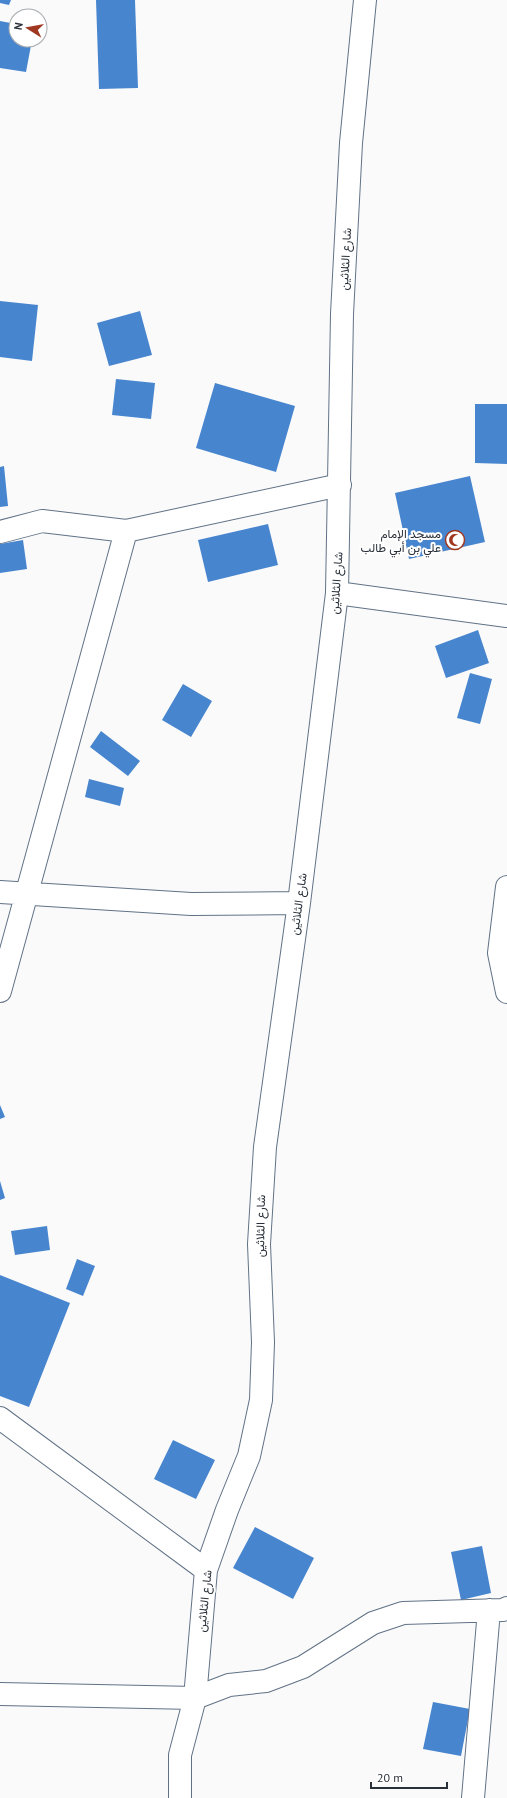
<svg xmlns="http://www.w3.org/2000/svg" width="507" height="1798" viewBox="0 0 507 1798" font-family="'PT Sans',Vazirmatn,sans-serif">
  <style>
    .building { fill: #4785cf }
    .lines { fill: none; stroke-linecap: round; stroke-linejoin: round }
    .minor-casing { stroke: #617286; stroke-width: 24 }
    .minor { stroke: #fff; stroke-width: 22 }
    .labels { text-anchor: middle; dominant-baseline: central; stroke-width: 4; stroke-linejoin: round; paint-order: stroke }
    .street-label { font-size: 12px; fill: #293039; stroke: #fff }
    .poi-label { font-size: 12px; fill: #293039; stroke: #fff; text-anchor: end }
  </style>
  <rect width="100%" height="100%" fill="#fafafa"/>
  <path class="building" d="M0,0h11l-2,5 -9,-2z
    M96,0h39l3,88 -39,1z
    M0,21l16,3v16h16l-6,32 -26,-4z
    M0,301l38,4 -6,56 -32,-4z
    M140,311l12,44 -43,11 -12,-43z
    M116,379l39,4 -4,36 -39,-4z
    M215,383l80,23 -19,66 -80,-24z
    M475,404h32v60l-32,-1z
    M4,466l4,40 -8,1v-40z
    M470,476l15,66 -76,17 -14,-66z
    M268,524l10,41 -70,17 -10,-42z
    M23,540l4,29 -27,4v-29z
    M478,630l11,33 -43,15 -11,-32z
    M470,673l22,6 -12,45 -23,-6z
    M183,684l29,17 -21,36 -29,-17z
    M101,731l39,30 -12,15 -38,-29z
    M89,779l35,9 -4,18 -35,-9z
    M0,1105l5,12 -5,2z
    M0,1181l5,17 -5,2z
    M47,1226l3,24 -35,5 -4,-24z
    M77,1259l18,7 -12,30 -17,-7z
    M0,1275l70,28 -41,104 -29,-11z
    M173,1440l42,20 -19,39 -42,-20z
    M255,1527l59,31 -21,41 -60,-31z
    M482,1546l9,47 -30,7 -10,-48z
    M433,1702l37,7 -9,47 -38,-7z"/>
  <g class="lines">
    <defs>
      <path id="minor" d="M0,532l42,-11 84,10 214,-46
        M337,593l170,23
        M507,887l-8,66 8,39
        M0,892l191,12 108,-1
        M0,991l126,-460
        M0,1418l206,152
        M0,1694l195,4 34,-13 37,-4 37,-14 70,-44 30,-10 100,-3 4,-2
        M180,1798v-43l15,-57 11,-128 21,-60 22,-54 12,-56 2,-58 -4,-98 6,-97 34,-244 38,-310 5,-279 9,-171 14,-143
        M473,1798l16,-188"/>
    </defs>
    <use href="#minor" class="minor-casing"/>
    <use href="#minor" class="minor"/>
  </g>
  <defs>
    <symbol id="mosque-ring" viewBox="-11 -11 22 22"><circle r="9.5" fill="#fff" stroke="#a03721" stroke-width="1.5"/><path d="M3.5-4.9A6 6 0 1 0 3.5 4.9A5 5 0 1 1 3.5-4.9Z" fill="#a03721"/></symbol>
  </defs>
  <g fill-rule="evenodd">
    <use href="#mosque-ring" x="444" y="529" width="22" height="22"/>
  </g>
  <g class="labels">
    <g class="street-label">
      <text transform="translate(345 259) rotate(-87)">شارع الثلاثين</text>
      <text transform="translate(336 583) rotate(-86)">شارع الثلاثين</text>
      <text transform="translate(298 904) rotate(-82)">شارع الثلاثين</text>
      <text transform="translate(260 1226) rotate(-89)">شارع الثلاثين</text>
      <text transform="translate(204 1601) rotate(-84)">شارع الثلاثين</text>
    </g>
    <g class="poi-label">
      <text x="441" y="533">مسجد الإمام<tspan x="441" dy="14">علي بن أبي طالب</tspan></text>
    </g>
  </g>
  <g transform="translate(28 28) rotate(281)"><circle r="19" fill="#ffffff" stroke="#a9acb0"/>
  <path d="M0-3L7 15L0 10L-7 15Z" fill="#a03721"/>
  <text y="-6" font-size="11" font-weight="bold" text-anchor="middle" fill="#293039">N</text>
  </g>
  <path d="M371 1782v6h76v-6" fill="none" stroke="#293039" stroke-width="2"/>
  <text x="377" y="1782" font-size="12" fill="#293039" stroke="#ffffff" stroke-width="3" paint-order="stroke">20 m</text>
</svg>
